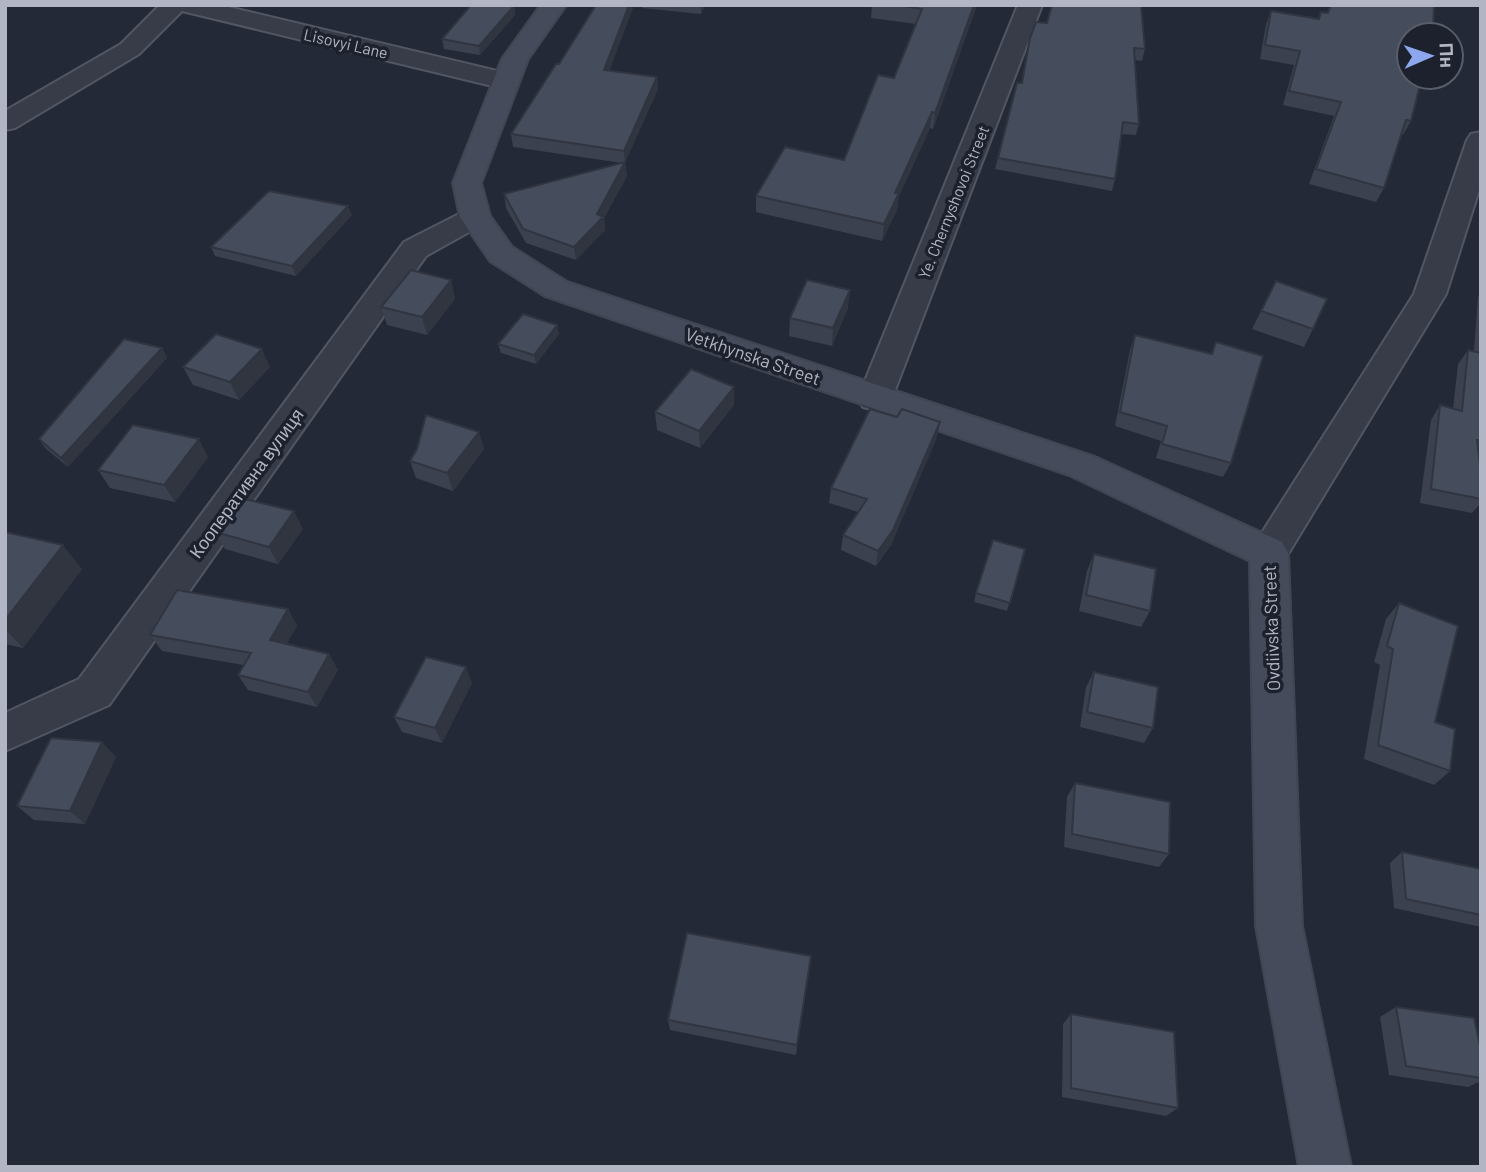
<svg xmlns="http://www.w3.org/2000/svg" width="1486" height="1172" viewBox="0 0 1486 1172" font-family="Barlow,sans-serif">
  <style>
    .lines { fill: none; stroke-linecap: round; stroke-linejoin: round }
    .minor-casing { stroke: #525663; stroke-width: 4 }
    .secondary-casing { stroke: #404551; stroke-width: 4 }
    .minor { fill: #373c48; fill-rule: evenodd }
    .secondary { fill: #454b5b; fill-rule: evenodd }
    .wall { fill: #3b414f }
    .shaded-wall { fill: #303540 }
    .building { fill: #454c5c; stroke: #303540; stroke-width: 2 }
    .labels { text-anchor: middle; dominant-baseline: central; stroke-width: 7; stroke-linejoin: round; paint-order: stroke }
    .far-street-label { font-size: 16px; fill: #b2b6c4; stroke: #1c212d }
    .street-label { font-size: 18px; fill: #b2b6c4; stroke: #1c212d }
  </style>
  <rect width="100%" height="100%" fill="#232937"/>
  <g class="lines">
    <defs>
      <path id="minor" d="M160,5h60l294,70 4,6 -4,6 -9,2 -323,-78 -43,43 -124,74 -10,2v-19l116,-67z
        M1018,5h24l-150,393 -5,9 -12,3 -12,-3 -5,-9z
        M1481,132v52l-35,110 -164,270 -13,4 -13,-4 -6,-11 6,-11 158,-248 53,-154 4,-6z
        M475,208l10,3 5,6 -5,6 -59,33 -317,449 -104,46v-38l74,-34 325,-437 61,-31z"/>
      <path id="secondary" d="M541,5h25l-38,54 -47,124 9,33 22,31 55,35 528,175 187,85 6,11 14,373 49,241h-52l-43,-241 -6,-365 -181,-86 -524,-179 -55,-35 -30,-44 -7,-34 49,-124z"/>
    </defs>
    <use href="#minor" class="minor-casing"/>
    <use href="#secondary" class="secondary-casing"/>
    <use href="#minor" class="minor"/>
    <use href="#secondary" class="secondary"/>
  </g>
  <path class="wall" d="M596,5h38l-25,66 48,6 1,12 -33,73 2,14 -23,42 1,12 -29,30 -50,-17 -20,-35 -2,-14 118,-31 -109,-16 -2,-13 48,-70z
    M642,5h63l-4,9 -59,-6z
    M872,5h105l-44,124 -3,-1 -31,68 -2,14 -15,31 -126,-29v-16l88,-36 50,-82 22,-54 -45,-6z
    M1330,5h104l-25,72h17l-7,11 -8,33 -8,14 -2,-1 -17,54 -8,14 -67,-18 25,-68 -51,-11 11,-40 -34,-6 6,-35 5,-13 47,8 9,-6z
    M514,6l1,9 -35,40 -36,-6 -2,-10z
    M1140,8l5,41 -3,12 -7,-1 4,64 -3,11 -15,-1 -6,45 -3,12 -117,-22 3,-11 24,-75 25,-60z
    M352,215l-56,61 -81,-20 -4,-9z
    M451,280l4,19 -28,36 -40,-10 -6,-18z
    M1481,289v170l-2,-1 2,15v30l-9,10 -52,-10 11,-83 9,-15 13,4 5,-45 10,-14 6,1 4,-54z
    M848,308l-16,38 -43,-10 1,-18z
    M1261,311l52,18 -9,18 -52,-18z
    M557,325l2,9 -23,30 -35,-11 -3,-9z
    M1135,335l76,19 5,-12 15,121 -8,14 -67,-19 5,-17 -46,-15 15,-76z
    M162,348l5,10 -99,109 -23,-19 -6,-9z
    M183,367h87l-31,33 -46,-15z
    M734,387v18l-34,43 -43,-18 -2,-18z
    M937,437l-46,108 -15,21 -35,-16 2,-15 15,-23 -29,-9 2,-15z
    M484,449l-31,42 -37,-13 -6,-17z
    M208,457l-33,45 -65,-14 -12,-18z
    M303,529l-25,35 -53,-15 -10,-17z
    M5,532l77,37 -59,79 -18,-4z
    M1025,549l-18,62 -33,-9 2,-9z
    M1094,554l56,57 -9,16 -62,-16 8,-40z
    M1399,603l51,168 -16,14 -70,-26 16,-94 -6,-3 12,-43z
    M288,609l9,17 -11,18 43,10 9,16 -21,37 -69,-17 -10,-15 5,-10 -81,-14 -12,-16z
    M1094,672l59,56 -9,15 -64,-16 6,-40z
    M472,683l-30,60 -40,-11 -8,-15z
    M116,757l-31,67 -51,-4 -17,-14z
    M1075,783l94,71 -10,13 -95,-20 3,-50z
    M1402,852l79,17v58l-87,-19 -4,-45z
    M809,967l-13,88 -126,-25 -2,-10z
    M1396,1007l85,43v31l-13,6 -79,-12 -9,-58z
    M1071,1014l107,94 -12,8 -104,-19 1,-73z"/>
  <path class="shaded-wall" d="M629,5h5l-29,77 -1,-12z
    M701,5h4l-4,9z
    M974,5h3l-44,124 2,-16z
    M514,6l1,9 -35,40 -1,-9z
    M657,77l1,12 -33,74 2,13 -23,42 1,12 -29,30 -2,-13 23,-33 28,-51 -1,-12z
    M932,112l-2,16 -31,68 -2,14 -15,31 2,-17 11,-31z
    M348,206l4,9 -56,61 -4,-10z
    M451,280l4,19 -28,36 -5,-18z
    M850,290l-2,18 -16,38 1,-18z
    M557,325l2,9 -23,30 -2,-9z
    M162,348l5,10 -99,109 -7,-9z
    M262,349l8,18 -31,33 -9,-18z
    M734,387v18l-34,43 -1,-17z
    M940,422l-3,15 -46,108 -15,21 2,-15z
    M479,432l5,17 -31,42 -6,-18z
    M199,439l9,18 -33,45 -11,-17z
    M294,511l9,18 -25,35 -9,-17z
    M63,545l19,24 -59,79 -18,-19v-9z
    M288,609l9,17 -17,30 -10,-16z
    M329,654l9,16 -21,37 -9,-15z
    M466,667l6,16 -30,60 -7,-15z
    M102,742l14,15 -31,67 -15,-13z"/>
  <path class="building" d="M471,5l43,1 -35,40 -37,-7z
    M596,5h33l-25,65 53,7 -33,74 -113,-17 45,-70h3z
    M898,5h76l-39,108 -3,-1 -37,81h4l-15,31 -128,-28 29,-49 59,13 34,-85 16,3 28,-69z
    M1052,5h89l4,44 -11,-1 5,76 -16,-2 -8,57 -117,-21 19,-75h5l8,-45 6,-16 11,1z
    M1331,5h103l-1,30h-24v42h13l-11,44 -5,-1 -22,68 -68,-19 25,-67 -52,-11 11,-40 -35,-6 6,-34 48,8 2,-7 7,1z
    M625,162l-28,52 6,3 -29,30 -51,-18 -19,-35z
    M269,191l79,15 -56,60 -81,-19z
    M411,270l40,10 -29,37 -41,-10z
    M807,280l43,10 -17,38 -43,-10z
    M1276,281l51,18 -14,30 -52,-18z
    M523,314l34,11 -23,30 -36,-11z
    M216,334l46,15 -32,33 -47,-15z
    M1135,335l77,19 4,-12 47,14 -32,107 -69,-19 5,-18 -47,-14z
    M124,339l38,9 -101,110 -22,-19z
    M1468,350l13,3v88l-4,-1 4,33v26l-50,-10 9,-84 22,6z
    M691,369l43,18 -35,44 -44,-19z
    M870,409l27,8 5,-8 38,13 -47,108 -15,21 -35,-16 24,-36 -36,-11z
    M426,415l53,17 -32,41 -37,-12 7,-12z
    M133,425l66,14 -35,46 -66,-15z
    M241,498l53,13 -25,36 -54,-15z
    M5,532l58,13 -58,75z
    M993,540l32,9 -15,54 -34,-10z
    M1094,554l62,15 -6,42 -64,-16z
    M177,590l111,19 -18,31 59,14 -21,38 -70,-17 13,-22 -101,-18z
    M1399,603l59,23 -23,96 20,7 -5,42 -72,-26 15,-96 -6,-3z
    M426,657l40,10 -31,61 -41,-11z
    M1094,672l64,15 -5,41 -66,-16z
    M51,738l51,4 -32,69 -53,-5z
    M1075,783l95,19 -1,52 -97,-20z
    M1402,852l79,17v46l-75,-16z
    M687,933l124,23 -14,89 -129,-25z
    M1396,1007l78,11 7,32v28l-75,-12z
    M1071,1014l103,18 4,76 -107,-20z"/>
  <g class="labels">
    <g class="far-street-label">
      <text transform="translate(346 43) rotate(13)">Lisovyi Lane</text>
      <text transform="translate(953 202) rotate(-68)">Ye. Chernyshovoi Street</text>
    </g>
    <g class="street-label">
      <text transform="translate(753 356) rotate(19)">Vetkhynska Street</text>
      <text transform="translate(246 483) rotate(-54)">Кооперативна вулиця</text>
      <text transform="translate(1271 628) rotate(-92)">Ovdiivska Street</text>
    </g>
  </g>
  <rect width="1486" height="1172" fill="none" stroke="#b2b6c4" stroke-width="14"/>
  <g transform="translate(1430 56) rotate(88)"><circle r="33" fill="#1c212d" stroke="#585d69" stroke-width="2"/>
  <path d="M0-5L12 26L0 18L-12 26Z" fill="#8da7ee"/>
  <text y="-10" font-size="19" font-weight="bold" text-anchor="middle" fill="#b2b6c4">Пн</text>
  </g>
</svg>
